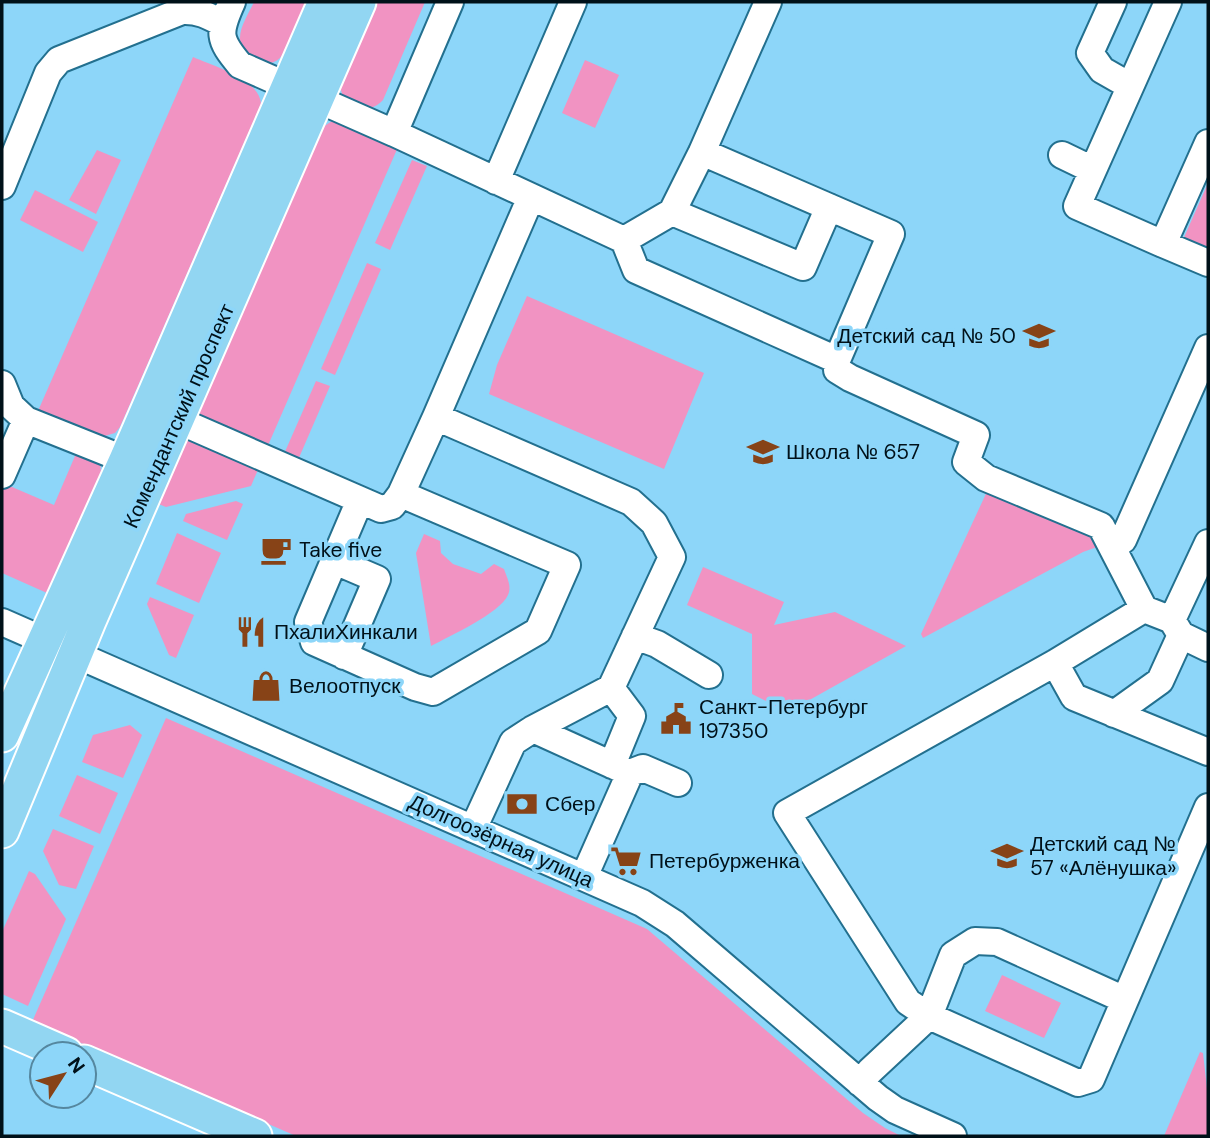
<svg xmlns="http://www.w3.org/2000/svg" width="1210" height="1138" viewBox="0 0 1210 1138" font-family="'DM Sans',sans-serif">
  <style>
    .green { fill: #f193c2 }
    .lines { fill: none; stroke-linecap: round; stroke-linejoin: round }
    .minor-casing { stroke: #23708f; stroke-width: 30 }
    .major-casing { stroke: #fff; stroke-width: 37 }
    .minor { stroke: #fff; stroke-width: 26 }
    .major { stroke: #92d6f2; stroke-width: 33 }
    .labels { text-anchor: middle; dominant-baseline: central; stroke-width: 7; stroke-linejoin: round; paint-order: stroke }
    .poi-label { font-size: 21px; fill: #001119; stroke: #8dd6f9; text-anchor: start }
    .street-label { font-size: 21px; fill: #001119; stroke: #8dd6f9 }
  </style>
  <rect width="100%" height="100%" fill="#8dd6f9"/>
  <path class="green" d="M254,2h52c-7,15 -15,44 -26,56 -15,14 -41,-1 -40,-20 0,-12 9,-25 14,-36z
    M375,2h50l-42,98c-14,15 -25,5 -40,-3l-4,-14z
    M193,57c20,9 67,22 68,47l-141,323 -5,6 -14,4 -63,-26z
    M585,60l34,15 -24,53 -33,-15z
    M332,121l9,1 57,25 -132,303 -72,-36 123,-283z
    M97,150l24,10 -25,54 -27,-14z
    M412,160l15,6 -37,84 -15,-7z
    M1208,183v72l-26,-13z
    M35,190l63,32 -15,30 -63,-32z
    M367,263l14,6 -46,106 -14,-6z
    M527,296l177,77 -40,96 -175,-75 8,-29z
    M316,381l14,5 -32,74 -14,-6z
    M184,437l76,28 -9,21 -85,21 -10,-4z
    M78,449l22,12 1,11 -54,121 -45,-20v-82l3,-7 49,21z
    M990,485l109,49 -2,13 -14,5 -160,86 -2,-4z
    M236,501l7,3 -16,36 -44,-19 3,-7z
    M177,533l44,20 -22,50 -43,-19z
    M424,534l16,7 1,12 12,11 28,10 13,-10 10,5c3,9 8,17 4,26 -8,18 -58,41 -77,51l-15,-93z
    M703,567l81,35 -10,23 61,-13 71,34 -118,66 -36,-18v-60l-65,-29z
    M150,597l44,18 -18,43 -7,-3 -22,-51z
    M166,718l481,211 216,184 22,15 16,8h-605l-264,-114z
    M130,725l12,10 -19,43 -41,-16 11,-27z
    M77,775l41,18 -18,41 -41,-18z
    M53,829l41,17 -18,43 -17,-4 -16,-34z
    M29,871l6,3 31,45 -38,87 -26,-12v-62z
    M1002,975l59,28 -17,35 -59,-27z
    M1200,1052l3,1 5,45v33l-2,5h-42z"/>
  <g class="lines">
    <defs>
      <path id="minor" d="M232,2c-14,31 -14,37 8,63l154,68 56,-131
        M768,2l-66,150 -30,60 131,55 26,-60
        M1113,2l-23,51 12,17 28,16
        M394,133l230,107 12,30 201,90v10l13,8 126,57 -10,27 20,16 115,48 43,83 28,11
        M1208,143l-45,101 45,19
        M702,152l189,82 -54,126
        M1062,155l31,15
        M496,181l77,-179
        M2,186l46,-113 11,-13 123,-49c16,-1 27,5 40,12
        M624,240l48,-28
        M1163,244l-86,-38 91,-204
        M2,384l9,22 15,14 100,40
        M436,417l95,-220
        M177,420l204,89 11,-3 9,-12 35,-77 195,85 23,21 18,34 -61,131 -78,41 -20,13 -40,87
        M2,475l24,-55
        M360,500l-52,122 6,20 101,45 18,5 105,-61 29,-66 -166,-71
        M1208,543l-36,77 9,15 27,13
        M1112,546l11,-6 85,-192
        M335,561l42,18 -33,77
        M1144,609l-89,54 -268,150 121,189 21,14 149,67 13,-4 117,-272
        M2,622l640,281 33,21 203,174 17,12 58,26
        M635,636l22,8 52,31
        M1055,663l19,34 134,55
        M611,688l21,28 -20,49
        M1114,714l46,-33 21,-46
        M533,729l97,44 13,-5 35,15
        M584,877l46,-104
        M860,1083l10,-12 59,-55 24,-61 22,-14 22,1 128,58"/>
      <path id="major" d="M2,735l124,-275 199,-458
        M2,831l87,-210 270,-619
        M2,1026l64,28
        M84,1062l171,74"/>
    </defs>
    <use href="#minor" class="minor-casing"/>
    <use href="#major" class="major-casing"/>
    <use href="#minor" class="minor"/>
    <use href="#major" class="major"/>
  </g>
  <defs>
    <symbol id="school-bare" viewBox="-9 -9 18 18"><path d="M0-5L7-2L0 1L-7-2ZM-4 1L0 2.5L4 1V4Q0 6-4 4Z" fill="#874317" stroke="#8dd6f9" stroke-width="2.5" paint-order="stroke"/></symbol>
    <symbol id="cafe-bare" viewBox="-9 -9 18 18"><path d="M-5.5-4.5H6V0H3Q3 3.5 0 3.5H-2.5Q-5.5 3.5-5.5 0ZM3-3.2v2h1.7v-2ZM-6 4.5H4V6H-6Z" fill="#874317" stroke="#8dd6f9" stroke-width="2.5" paint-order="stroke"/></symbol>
    <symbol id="restaurant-bare" viewBox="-9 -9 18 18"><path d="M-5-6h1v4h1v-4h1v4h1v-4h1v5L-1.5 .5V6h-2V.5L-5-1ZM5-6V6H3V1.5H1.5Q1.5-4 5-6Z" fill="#874317" stroke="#8dd6f9" stroke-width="2.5" paint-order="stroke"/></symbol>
    <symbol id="shop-bare" viewBox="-9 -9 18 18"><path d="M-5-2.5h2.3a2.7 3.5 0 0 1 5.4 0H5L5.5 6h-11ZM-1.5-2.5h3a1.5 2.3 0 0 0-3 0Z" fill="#874317" stroke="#8dd6f9" stroke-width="2.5" paint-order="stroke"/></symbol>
    <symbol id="civic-bare" viewBox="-9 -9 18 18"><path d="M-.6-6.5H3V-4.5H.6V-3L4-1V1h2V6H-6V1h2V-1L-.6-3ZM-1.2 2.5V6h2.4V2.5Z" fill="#874317" stroke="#8dd6f9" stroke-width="2.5" paint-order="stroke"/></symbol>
    <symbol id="bank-bare" viewBox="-9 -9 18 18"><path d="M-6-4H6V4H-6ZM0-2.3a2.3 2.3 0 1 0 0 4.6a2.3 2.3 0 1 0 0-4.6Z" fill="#874317" stroke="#8dd6f9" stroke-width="2.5" paint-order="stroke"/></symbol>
    <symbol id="supermarket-bare" viewBox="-9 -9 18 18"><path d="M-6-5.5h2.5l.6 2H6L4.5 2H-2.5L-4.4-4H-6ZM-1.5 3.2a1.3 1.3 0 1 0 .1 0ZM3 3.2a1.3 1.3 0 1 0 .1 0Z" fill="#874317" stroke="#8dd6f9" stroke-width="2.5" paint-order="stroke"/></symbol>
  </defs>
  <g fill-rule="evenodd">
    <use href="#school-bare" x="1017" y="314" width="44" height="44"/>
    <use href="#school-bare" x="741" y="430" width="44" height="44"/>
    <use href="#cafe-bare" x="254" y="528" width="44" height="44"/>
    <use href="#restaurant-bare" x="229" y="610" width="44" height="44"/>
    <use href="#shop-bare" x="244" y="664" width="44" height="44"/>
    <use href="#civic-bare" x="654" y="697" width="44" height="44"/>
    <use href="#bank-bare" x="500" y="782" width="44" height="44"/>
    <use href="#school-bare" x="985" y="834" width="44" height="44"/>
    <use href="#supermarket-bare" x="604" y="839" width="44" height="44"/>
  </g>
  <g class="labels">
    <g class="poi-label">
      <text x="1016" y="336" text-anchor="end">Детский сад № 50</text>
      <text x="786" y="452">Школа № 657</text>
      <text x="299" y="550">Take five</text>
      <text x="274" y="632">ПхалиХинкали</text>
      <text x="289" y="686">Велоотпуск</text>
      <text x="699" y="707">Санкт-Петербург<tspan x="699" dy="24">197350</tspan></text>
      <text x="545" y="804">Сбер</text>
      <text x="1030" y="844">Детский сад №<tspan x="1030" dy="24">57 «Алёнушка»</tspan></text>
      <text x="649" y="861">Петербурженка</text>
    </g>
    <g class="street-label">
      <text transform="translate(179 416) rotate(-66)">Комендантский проспект</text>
      <text transform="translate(501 841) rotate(24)">Долгоозёрная улица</text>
    </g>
  </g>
  <rect width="1210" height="1138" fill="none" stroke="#001119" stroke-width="7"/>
  <g transform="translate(63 1075) rotate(54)"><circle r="33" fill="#8dd6f9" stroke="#55879f" stroke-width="2"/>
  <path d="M0-5L12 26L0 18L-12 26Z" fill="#874317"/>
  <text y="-10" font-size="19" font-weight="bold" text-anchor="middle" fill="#001119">N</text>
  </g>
</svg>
